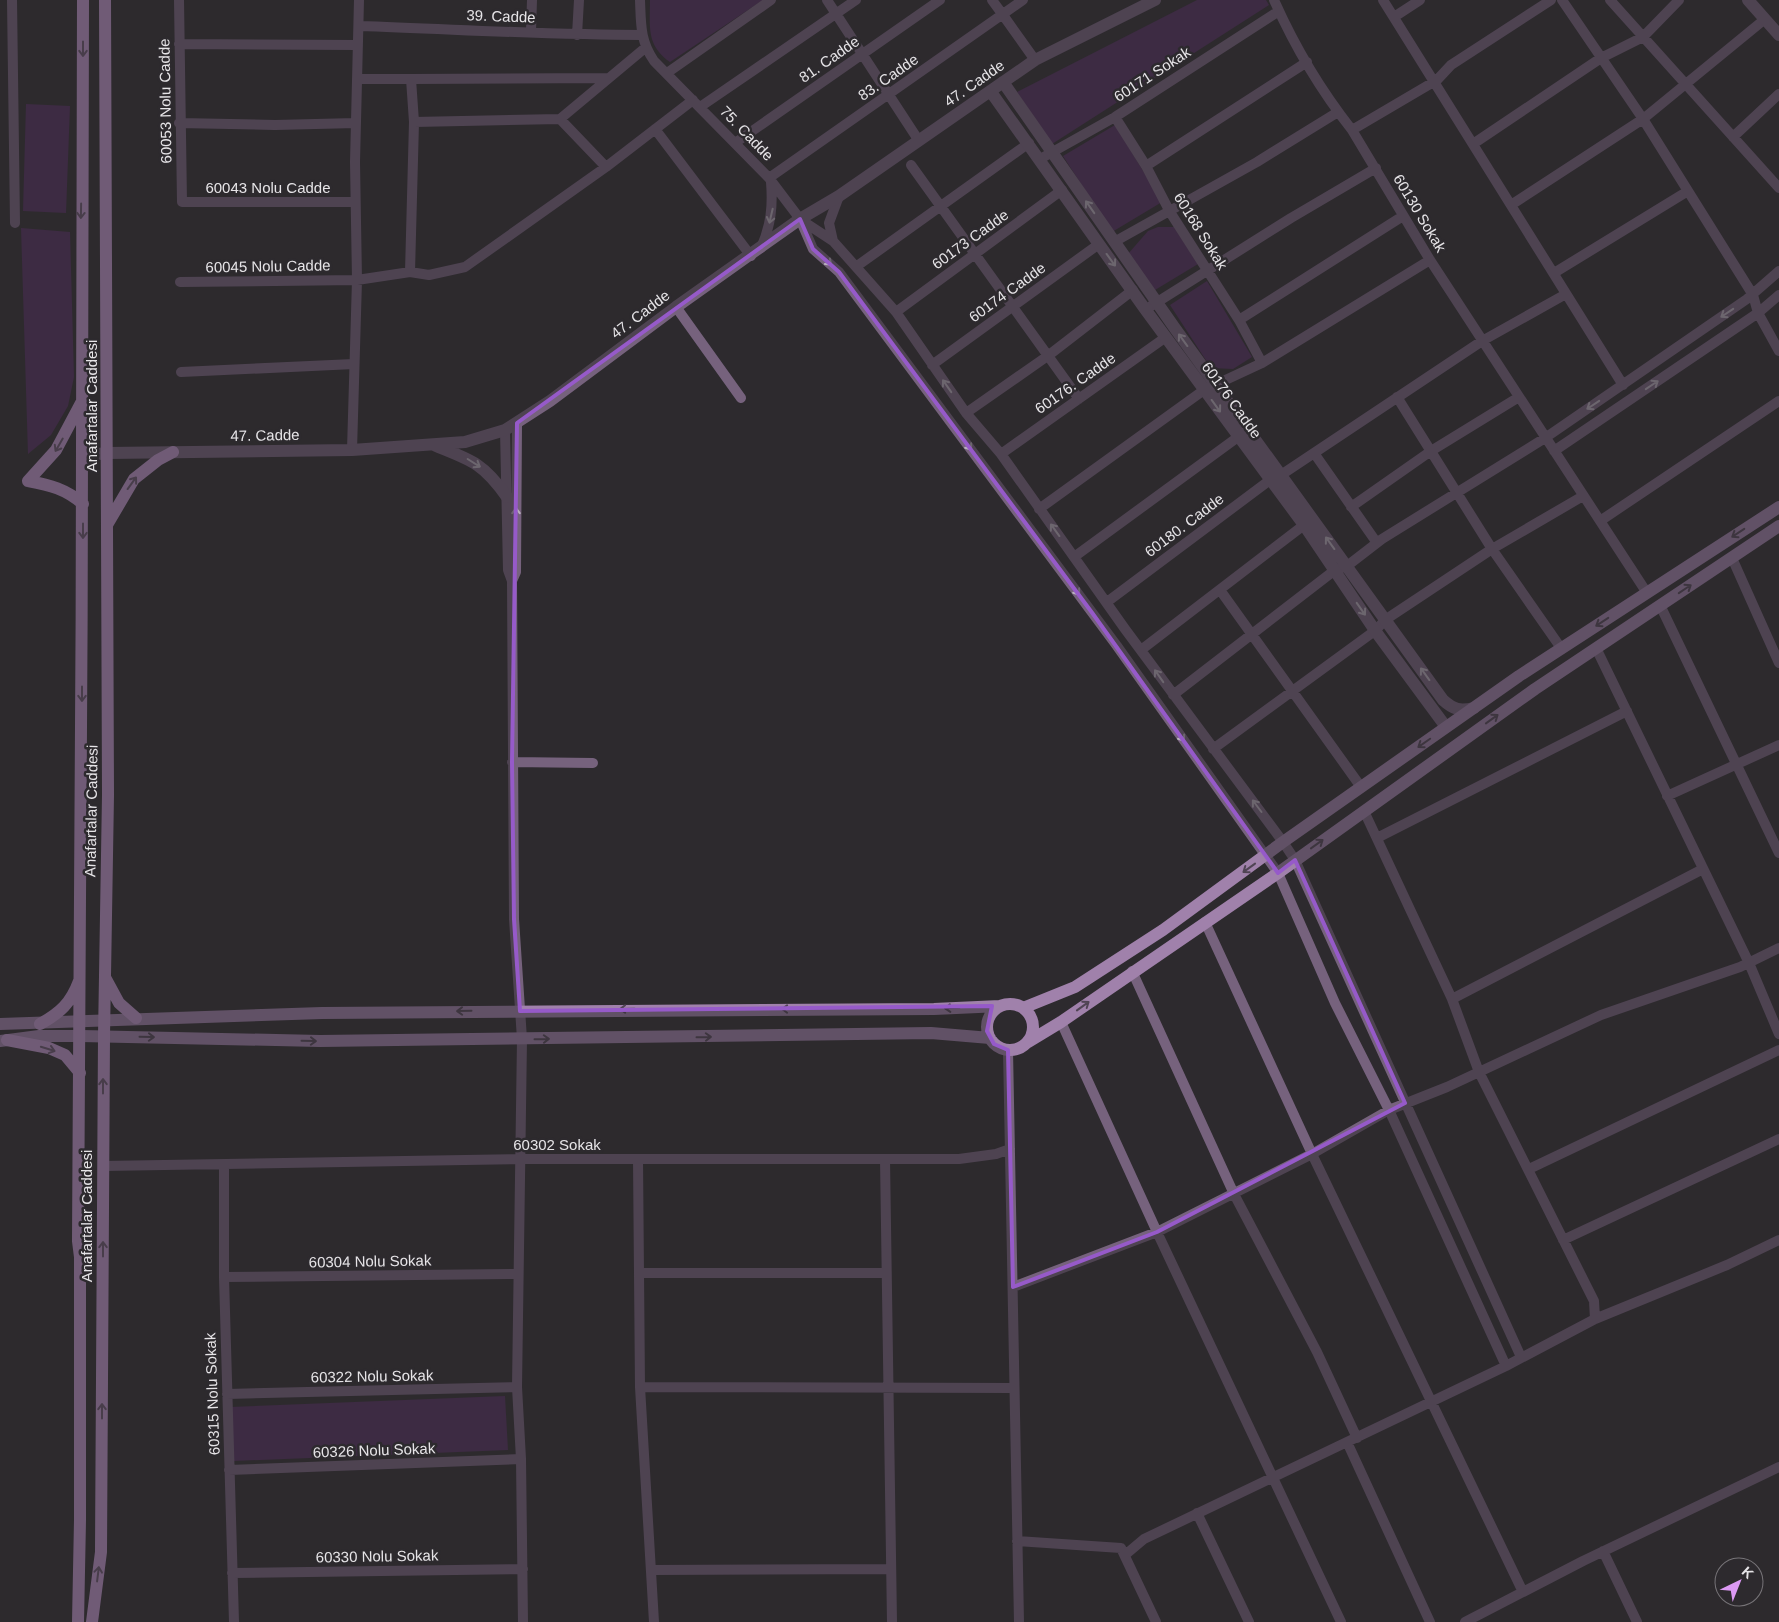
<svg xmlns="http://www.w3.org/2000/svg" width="1779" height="1622" viewBox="0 0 1779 1622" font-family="Helvetica,sans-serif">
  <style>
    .green { fill: #512d5d }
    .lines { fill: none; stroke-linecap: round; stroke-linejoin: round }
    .minor { stroke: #76627d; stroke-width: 10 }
    .tertiary { stroke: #76627d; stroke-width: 12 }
    .secondary { stroke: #a081ab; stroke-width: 12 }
    .primary { stroke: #c198cf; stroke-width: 12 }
    .oneway { stroke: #68566e }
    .oneway2 { stroke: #b9b0bd }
    .oneway3 { stroke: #504454 }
    .marked { fill: none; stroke: #965ac9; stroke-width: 4; stroke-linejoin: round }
    .labels { text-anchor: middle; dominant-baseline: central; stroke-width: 5; stroke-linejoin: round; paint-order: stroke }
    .street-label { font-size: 15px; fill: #e6e4e7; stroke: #2d2a2e }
  </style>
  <rect width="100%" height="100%" fill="#2d2a2e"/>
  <path class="green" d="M650,0h113l-93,62c-24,-17 -20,-35 -20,-62z
    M1197,0h69l3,5 -217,139 -35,-52z
    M26,104l44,2 -4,107 -43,-2z
    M1115,125l47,77 -50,30 -49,-76z
    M1158,227h16l24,37 -43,26 -27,-36 20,-23z
    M21,228l49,4 4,145 -6,29 -17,29 -23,19z
    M1207,281l45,76 -19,12 -22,-1 -41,-63z
    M505,1396l3,54 -275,11 -2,-54z"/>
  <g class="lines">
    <path class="minor" d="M12,0l3,223
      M179,0l3,202h173
      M640,0c1,24 0,41 14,61l115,117 31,41 13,30 26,23 278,374 161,227 57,130 54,107 117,256
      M827,0l92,141
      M992,0l11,15
      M1274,0c20,45 48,92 78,130l78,130 217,333
      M1383,0l240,385
      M1562,0l81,119 110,176 5,18 21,38
      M1610,0l169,188
      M1003,15l32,45
      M1394,17l26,-17
      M359,26c94,3 189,9 283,9
      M531,31l1,-31
      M577,35l2,-35
      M179,44l179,1
      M667,73l104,-73
      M357,79h54l3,43 -4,150
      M411,79l198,-1
      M700,107l156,-107
      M1115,117l31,49 24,46 69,108 23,43
      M560,119l46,48
      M414,122l146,-3 85,-71
      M179,123l96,2 81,-2
      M655,129l96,127
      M1352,130l85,-50 14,-15 100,-65
      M1733,137l46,-43
      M735,143l205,-143
      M1473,144l128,-86 42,-21 36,-37
      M1040,159l75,-42 164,-106
      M911,165l168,234
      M1146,166l161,-104
      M769,178l254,-178
      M1511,205l132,-86 122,-100
      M801,220l32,21 63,71 70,101 35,41 124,175 158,213 12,18 226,497
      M833,241l-4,-18 10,-27
      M1114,242l143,-80 81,-50
      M761,248c10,-23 12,-42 10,-66
      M857,266l172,-123
      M1554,273l134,-82
      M180,282l177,-2 53,-8 19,3 36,-8 141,-100 87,-67
      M1151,306l140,-88 85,-50
      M676,307l65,91
      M896,312l166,-122
      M1239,320l164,-104
      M932,365l167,-121
      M181,372l173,-8
      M1397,397l95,152 69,99
      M966,413l83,-58 84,-65
      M505,430l3,140 4,11 2,338 8,120 -5,348 4,72 2,163
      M352,450l5,-170 -2,-118 4,-162
      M1554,451l204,-138 21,-18
      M1314,453l63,90
      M1001,454l165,-117
      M1351,507l80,-56 88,-54
      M1039,509l165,-119 58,-27 168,-103
      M1600,521l179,-120
      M1074,557l164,-120
      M1732,558l47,105
      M512,581l4,-9 1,-149
      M1220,590l141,197
      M1107,602l163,-122 11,-5 201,-134 84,-47
      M1660,605l119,248
      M1596,648l153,315 30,71
      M1141,650l163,-125
      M1173,695l162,-125 12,-4 35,-27 163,-101 202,-139 32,-28
      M1213,749l163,-119 9,-10 107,-71 91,-53
      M512,762l81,1
      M1667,796l112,-51
      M1377,838l250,-127
      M1205,922l107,232 211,438
      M1132,971l102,223 83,158 40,86
      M1452,999l251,-130
      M1061,1022l96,210 184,390
      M1008,1050l11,572
      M638,1159l2,228 14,235
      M885,1159l7,463
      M224,1165v112l10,345
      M103,1166l417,-7h439l37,-5 14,-5
      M1529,1169l250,-119
      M1563,1240l216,-101
      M639,1273h247
      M224,1277l294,-3
      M1013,1287l144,-55 155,-78 77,-44 58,-23 154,-72 139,-48 39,-19
      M1595,1319l132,-54 52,-25
      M640,1387l374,1
      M227,1394l290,-7
      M1347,1442l83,180
      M229,1470l292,-11
      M1197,1513l52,109
      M1017,1541l104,7 35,74
      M1603,1551l34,71
      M1125,1555l19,-16 362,-173 89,-47 -1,-18 -115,-229 -27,-73 -88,-188
      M651,1570l240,-1
      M232,1573l291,-4
      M1465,1622l118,-61 196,-94"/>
    <path class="tertiary" d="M1748,0l31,35
      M1003,82l171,245 269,373c11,10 17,11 31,8
      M991,92l154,217 159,216 72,107 70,95
      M436,446c36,14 48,18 71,51
      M82,456l25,-3 245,-3 113,-8 40,-12 45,-29 126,-94 124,-88 39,-23 196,-136 120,-60"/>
    <path class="secondary" d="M987 1027a23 23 0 1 1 46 0a23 23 0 1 1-46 0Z
      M1023,1008l52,-21 88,-57 120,-88 236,-166 260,-169
      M0,1024l322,-11 612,-4 66,-3
      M0,1041l39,-5h42l239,5 611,-8 59,5
      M1028,1042l33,-20 217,-149 257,-184 244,-163"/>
    <path class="primary" d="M28,481l28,-31 25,-47
      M28,481c22,4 38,8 55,23
      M107,525l27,-46 24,-19 15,-8
      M106,979l13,24 17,15
      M40,1024c20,-11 31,-21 39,-43
      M7,1040l42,8 16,7 15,18
      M78,1622l2,-102v-263l-2,-16c5,-414 3,-827 5,-1241
      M92,1622l9,-70 3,-516 4,-241 -3,-795"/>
  </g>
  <defs><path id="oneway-shaft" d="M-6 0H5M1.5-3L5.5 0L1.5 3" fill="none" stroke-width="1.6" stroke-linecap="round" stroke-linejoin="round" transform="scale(1.25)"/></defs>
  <g class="oneway">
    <use href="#oneway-shaft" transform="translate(83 49) rotate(90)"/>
    <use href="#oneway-shaft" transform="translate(81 211) rotate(91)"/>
    <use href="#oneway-shaft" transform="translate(59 445) rotate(120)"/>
    <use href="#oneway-shaft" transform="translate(132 483) rotate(-54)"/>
    <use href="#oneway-shaft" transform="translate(83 531) rotate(90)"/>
    <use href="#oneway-shaft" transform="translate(82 694) rotate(90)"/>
    <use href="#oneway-shaft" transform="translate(48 1049) rotate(17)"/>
    <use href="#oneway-shaft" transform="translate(103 1086) rotate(-90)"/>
    <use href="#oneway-shaft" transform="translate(103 1249) rotate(-90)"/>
    <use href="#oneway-shaft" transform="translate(102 1411) rotate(-90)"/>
    <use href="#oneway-shaft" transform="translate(98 1574) rotate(-83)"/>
  </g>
  <g class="oneway2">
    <use href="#oneway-shaft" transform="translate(1090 207) rotate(-125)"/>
    <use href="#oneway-shaft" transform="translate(771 216) rotate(103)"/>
    <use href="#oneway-shaft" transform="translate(826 260) rotate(42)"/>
    <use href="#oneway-shaft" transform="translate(1111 260) rotate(54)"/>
    <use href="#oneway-shaft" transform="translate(1727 313) rotate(146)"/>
    <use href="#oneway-shaft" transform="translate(1183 340) rotate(-126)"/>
    <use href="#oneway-shaft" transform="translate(1652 385) rotate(-34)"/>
    <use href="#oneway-shaft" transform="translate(947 386) rotate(-125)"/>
    <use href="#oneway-shaft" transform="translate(1593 405) rotate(146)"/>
    <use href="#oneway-shaft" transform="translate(1216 406) rotate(54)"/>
    <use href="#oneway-shaft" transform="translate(967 444) rotate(53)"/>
    <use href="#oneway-shaft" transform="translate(474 463) rotate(32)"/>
    <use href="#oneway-shaft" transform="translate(516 515) rotate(-90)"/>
    <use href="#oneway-shaft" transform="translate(1055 530) rotate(-126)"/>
    <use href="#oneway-shaft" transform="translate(1330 543) rotate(-126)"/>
    <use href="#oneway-shaft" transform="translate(1075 589) rotate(53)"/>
    <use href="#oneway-shaft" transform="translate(1361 609) rotate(55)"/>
    <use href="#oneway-shaft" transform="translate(1425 674) rotate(-126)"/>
    <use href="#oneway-shaft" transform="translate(1159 676) rotate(-125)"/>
    <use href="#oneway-shaft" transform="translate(1180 735) rotate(55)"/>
    <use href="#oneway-shaft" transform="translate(1257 806) rotate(-127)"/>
  </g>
  <g class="oneway3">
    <use href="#oneway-shaft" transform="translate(1738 533) rotate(147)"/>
    <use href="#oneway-shaft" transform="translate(1685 589) rotate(-34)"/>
    <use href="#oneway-shaft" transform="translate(1602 622) rotate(147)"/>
    <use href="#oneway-shaft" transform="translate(1492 719) rotate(-36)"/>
    <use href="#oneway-shaft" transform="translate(1424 743) rotate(145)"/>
    <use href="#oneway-shaft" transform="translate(1317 844) rotate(-36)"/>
    <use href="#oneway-shaft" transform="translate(1249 868) rotate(144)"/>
    <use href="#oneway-shaft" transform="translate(1083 1006) rotate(-36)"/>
    <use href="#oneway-shaft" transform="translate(952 1008) rotate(177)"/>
    <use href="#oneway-shaft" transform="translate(627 1009) rotate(179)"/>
    <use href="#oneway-shaft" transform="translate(789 1009) rotate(180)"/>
    <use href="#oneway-shaft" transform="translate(464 1011) rotate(179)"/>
    <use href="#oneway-shaft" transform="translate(147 1037) rotate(1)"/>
    <use href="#oneway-shaft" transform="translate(704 1037) rotate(-1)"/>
    <use href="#oneway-shaft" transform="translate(542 1039) rotate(-1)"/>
    <use href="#oneway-shaft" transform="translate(309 1041) rotate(1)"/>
  </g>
  <path d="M0 0H1779V1622H0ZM800,219l13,30 26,23 254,342 185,259 17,-13 110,243 -248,129 -144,55 -5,-237 -14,-6 -7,-13 5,-25 -472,5 -6,-92 -2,-157 5,-339z" fill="#2d2a2e" fill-opacity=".55" fill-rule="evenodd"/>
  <path class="marked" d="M800,219l13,30 26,23 254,342 185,259 17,-13 110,243 -248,129 -144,55 -5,-237 -14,-6 -7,-13 5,-25 -472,5 -6,-92 -2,-157 5,-339z"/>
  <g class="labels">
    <g class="street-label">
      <text transform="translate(501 16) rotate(2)">39. Cadde</text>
      <text transform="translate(829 59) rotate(-35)">81. Cadde</text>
      <text transform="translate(1152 74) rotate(-33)">60171 Sokak</text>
      <text transform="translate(888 77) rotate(-35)">83. Cadde</text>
      <text transform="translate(974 83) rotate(-35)">47. Cadde</text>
      <text transform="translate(165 101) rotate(-91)">60053 Nolu Cadde</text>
      <text transform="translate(747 133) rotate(46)">75. Cadde</text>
      <text x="268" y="187">60043 Nolu Cadde</text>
      <text transform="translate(1420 213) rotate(59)">60130 Sokak</text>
      <text transform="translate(1201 231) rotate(58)">60168 Sokak</text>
      <text transform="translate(970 239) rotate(-36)">60173 Cadde</text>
      <text transform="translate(268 266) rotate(-1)">60045 Nolu Cadde</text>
      <text transform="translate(1007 292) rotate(-36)">60174 Cadde</text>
      <text transform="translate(640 314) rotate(-37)">47. Cadde</text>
      <text transform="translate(1075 383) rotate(-35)">60176. Cadde</text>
      <text transform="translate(1232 400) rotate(54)">60176 Cadde</text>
      <text transform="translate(91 406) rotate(-90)">Anafartalar Caddesi</text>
      <text transform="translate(265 435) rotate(-1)">47. Cadde</text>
      <text transform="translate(1184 525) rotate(-37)">60180. Cadde</text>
      <text transform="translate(91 811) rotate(-89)">Anafartalar Caddesi</text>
      <text x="557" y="1144">60302 Sokak</text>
      <text transform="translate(86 1216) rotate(-90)">Anafartalar Caddesi</text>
      <text transform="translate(370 1261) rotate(-1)">60304 Nolu Sokak</text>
      <text transform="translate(372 1376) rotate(-1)">60322 Nolu Sokak</text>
      <text transform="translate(212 1394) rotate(-92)">60315 Nolu Sokak</text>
      <text transform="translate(374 1450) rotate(-2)">60326 Nolu Sokak</text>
      <text transform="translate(377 1556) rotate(-1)">60330 Nolu Sokak</text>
    </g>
  </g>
  <g transform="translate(1739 1582) rotate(43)"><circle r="24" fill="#2d2a2e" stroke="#777478"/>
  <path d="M0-4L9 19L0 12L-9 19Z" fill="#dc99f4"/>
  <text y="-8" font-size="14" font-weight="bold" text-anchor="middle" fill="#e6e4e7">K</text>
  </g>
</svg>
